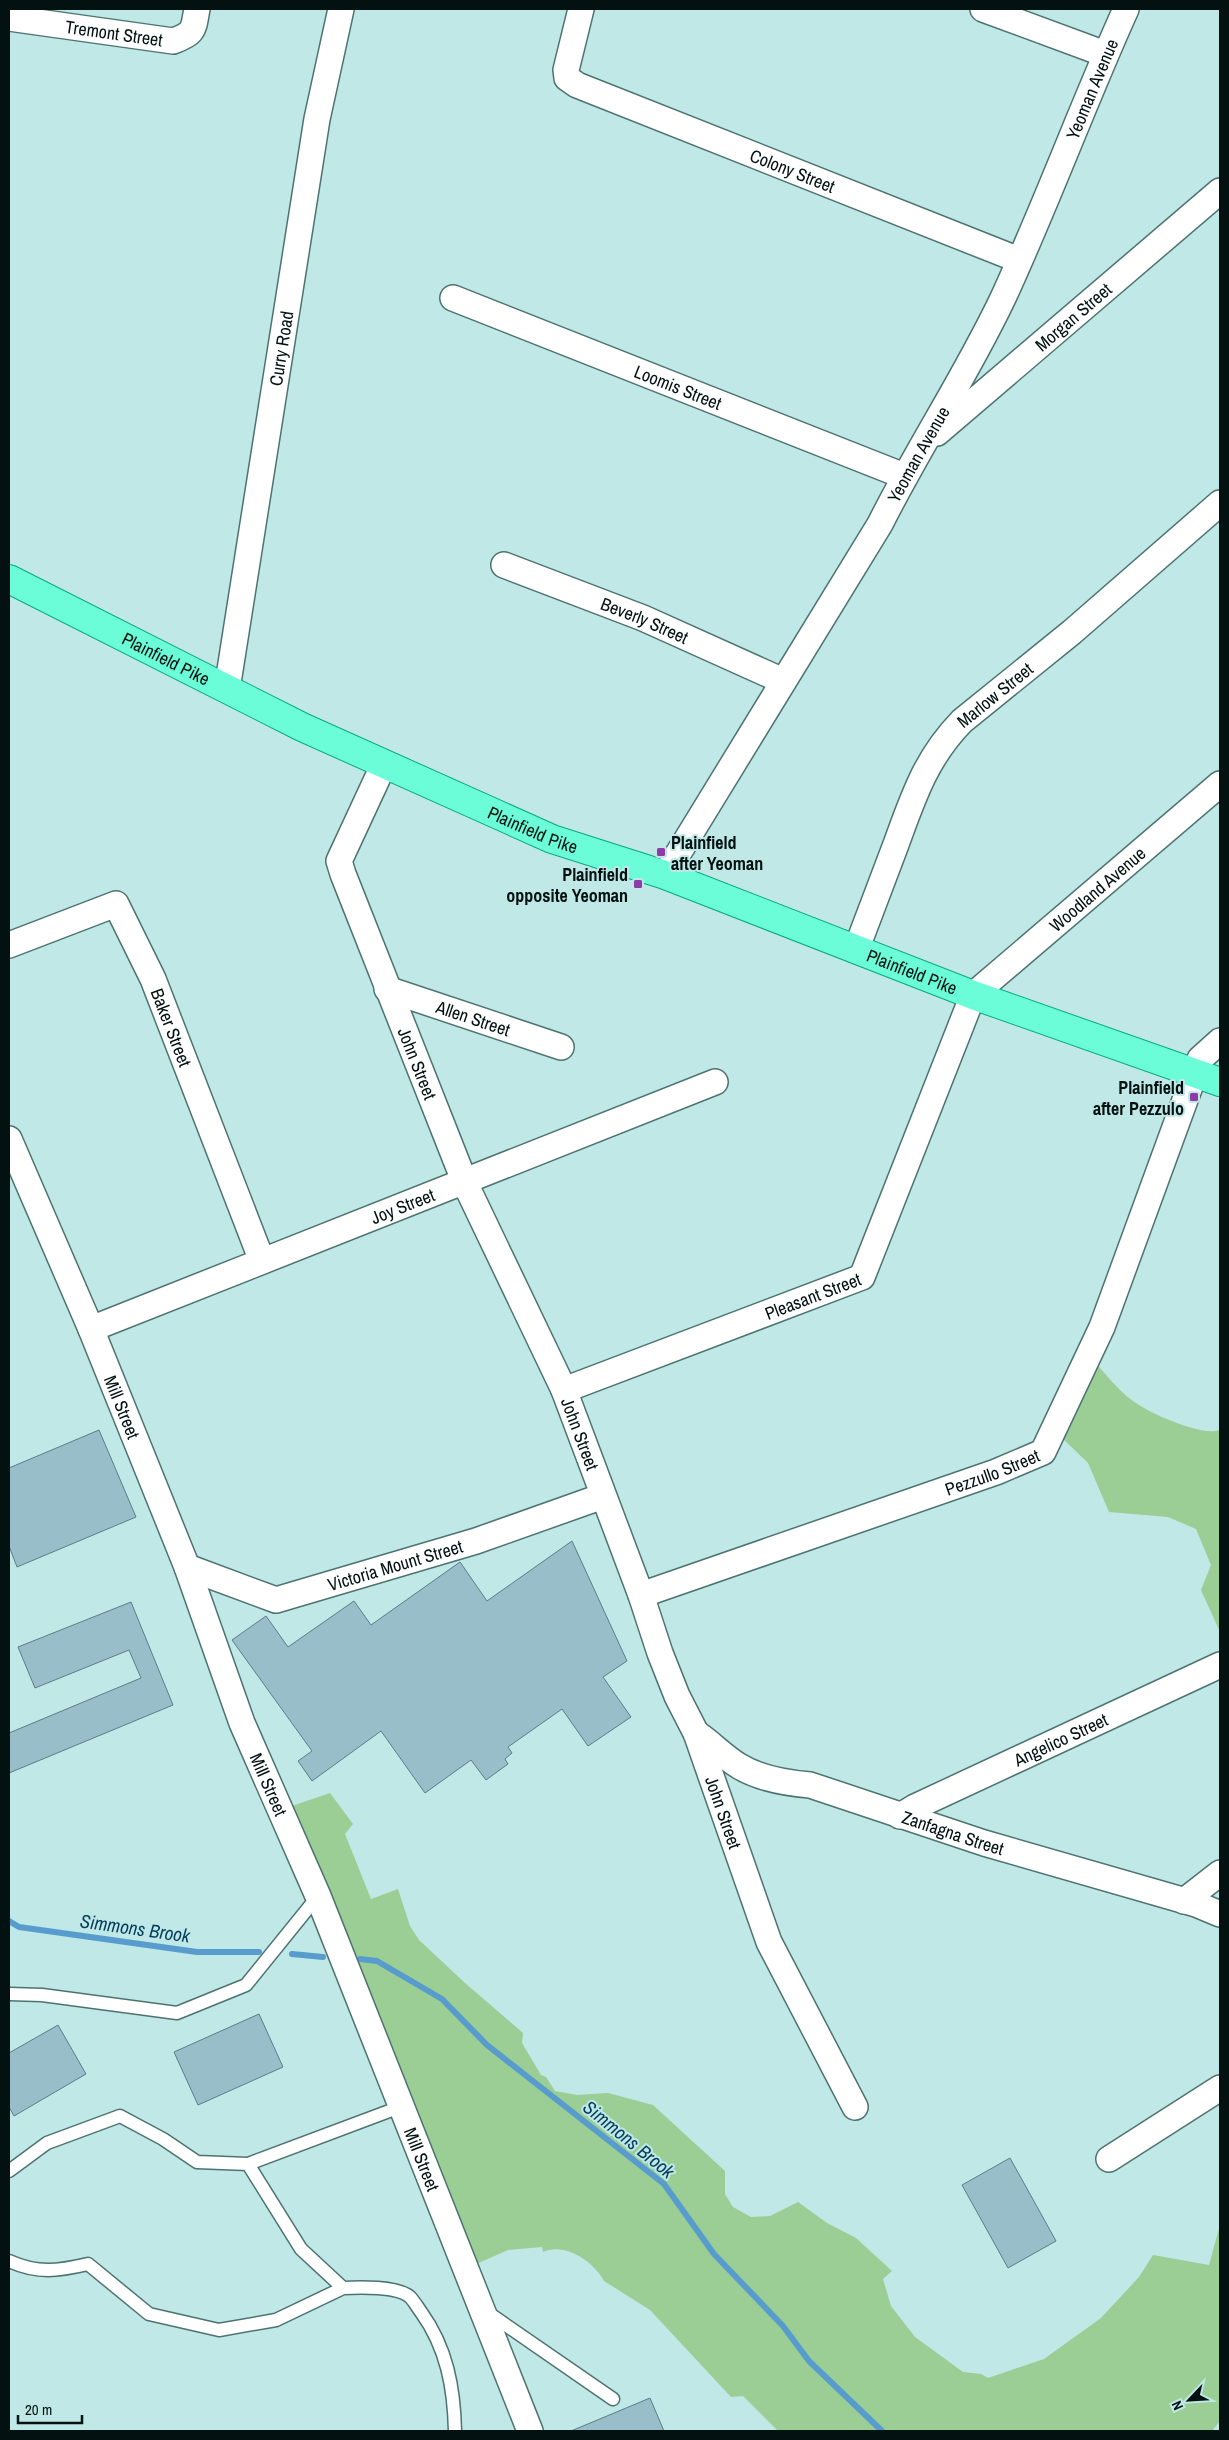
<svg xmlns="http://www.w3.org/2000/svg" width="1229" height="2440" viewBox="0 0 1229 2440" font-family="'Archivo Narrow',sans-serif">
  <style>
    .green { fill: #9ace94 }
    .lines { fill: none; stroke-linecap: round; stroke-linejoin: round }
    .stream { stroke: #589ccd; stroke-width: 6 }
    .building { fill: #98bec9; stroke: #5a7e88 }
    .service-casing { stroke: #4d7371; stroke-width: 15 }
    .minor-casing { stroke: #4d7371; stroke-width: 28 }
    .primary-casing { stroke: #07a981; stroke-width: 30 }
    .service { stroke: #fff; stroke-width: 12 }
    .minor { stroke: #fff; stroke-width: 25 }
    .primary { stroke: #6bfdd7; stroke-width: 28 }
    .poi-dot { fill: #8e3aa8; stroke: #bfe8e6; stroke-width: 2 }
    .labels { text-anchor: middle; dominant-baseline: central; stroke-width: 4; stroke-linejoin: round; paint-order: stroke }
    .street-label { font-size: 18px; fill: #031111; stroke: #bfe8e6 }
    .poi-label { font-size: 18px; font-weight: bold; fill: #031111; stroke: #bfe8e6; text-anchor: end }
    .water-label { font-size: 19px; font-style: italic; fill: #053d5e; stroke: #bfe8e6 }
  </style>
  <rect width="100%" height="100%" fill="#bfe8e6"/>
  <path class="green" d="M1089,1356c14,14 28,34 44,45 16,12 69,36 87,29v202l-19,-42 10,-25 -15,-36 -28,-12 -59,-5 -21,-49 -33,-32z
    M330,1793l23,31 -8,10 26,65 27,-10 12,37 9,14 46,43 58,50 -1,10 19,32 5,2 9,14 22,4 31,-2 45,12 72,66v23l8,13 18,10 19,-1 28,-14 29,21 29,15 36,33 -9,8 8,27 24,31 48,35 18,2 7,4 56,-19 57,-41 38,-41 14,-22 56,10 11,-40v196l-8,10h-434l-35,-35 -12,1 -81,-87 -46,-29c-10,-19 -39,-39 -61,-29l-1,-5 -34,3 -43,19 -176,-462z"/>
  <g class="lines">
    <path class="stream" d="M9,1921l10,6 178,25h62
      M292,1954l31,3
      M360,1959l17,2 65,38 45,46 177,139 50,70 69,72 26,35 73,70"/>
  </g>
  <path class="building" d="M99,1430l37,87 -119,50 -8,-21v-78z
    M572,1541l55,120 -24,16 28,40 -43,29 -26,-37 -54,38 4,6 -7,6 3,5 -22,16 -15,-20 -46,33 -44,-62 -69,50 -14,-20 14,-10 -80,-111 34,-24 22,31 66,-46 17,24 89,-63 27,39z
    M131,1602l42,103 -164,68v-40l132,-55 -12,-28 -94,38 -17,-41z
    M259,2014l24,53 -85,38 -24,-53z
    M58,2025l28,49 -72,42 -5,-9v-54z
    M1010,2158l46,83 -48,27 -46,-83z
    M650,2398l14,33h-93z"/>
  <g class="lines">
    <defs>
      <path id="service" d="M9,1994l33,1 135,18 69,-28 72,-89
        M9,2171l38,-28 73,-27 43,23 34,23 51,2 152,-57
        M9,2261c29,13 49,10 79,3l61,50 70,16 57,-10 67,-32 -42,-39 -53,-85
        M343,2288c16,-1 55,-2 67,9 4,4 8,11 11,15 26,36 33,76 34,119
        M487,2312l126,87"/>
      <g id="minor">
        <path id="s1" d="M581,9l-15,61 1,8 10,7 442,175"/>
        <path d="M983,9l122,45"/>
        <path id="s2" d="M9,18l164,23c22,-8 20,-11 24,-32"/>
        <path id="s3" d="M453,298l451,178"/>
        <path id="s4" d="M937,433l283,-242"/>
        <path id="s5" d="M504,565l139,53 140,63"/>
        <path id="s6" d="M227,689l90,-570 24,-110"/>
        <path id="s7" d="M384,764l-45,97 4,13 122,309 99,207 77,205 19,58 17,43 19,37 73,209 86,165"/>
        <path id="s8" d="M665,875l215,-351c38,-76 86,-148 123,-226 44,-95 80,-194 123,-289"/>
        <path id="s9" d="M9,945l107,-41 37,75 109,282"/>
        <path id="s10" d="M856,950c13,-35 26,-69 39,-103 18,-49 30,-88 67,-126l110,-89 148,-129"/>
        <path id="s11" d="M387,989l174,58"/>
        <path id="s12" d="M9,1139l82,190 96,238 55,156 76,173 212,535"/>
        <path id="s13" d="M91,1329l624,-247"/>
        <path id="s14" d="M564,1390l298,-113 111,-282 247,-211"/>
        <path id="s15" d="M187,1567l89,33 200,-59 127,-45"/>
        <path id="s16" d="M641,1595l355,-123 47,-20 59,-125 98,-268 20,-18"/>
        <path id="s17" d="M696,1733c15,10 28,24 43,33 21,13 47,17 71,19l174,58 212,61 24,10"/>
        <path id="s18" d="M900,1816l15,-9 305,-142"/>
        <path d="M1184,1901l36,-28"/>
        <path d="M1109,2159l111,-71"/>
      </g>
      <g id="primary">
        <path id="s19" d="M9,579l293,148 250,112 113,36 308,120 247,87"/>
      </g>
    </defs>
    <use href="#service" class="service-casing"/>
    <use href="#minor" class="minor-casing"/>
    <use href="#primary" class="primary-casing"/>
    <use href="#service" class="service"/>
    <use href="#minor" class="minor"/>
    <use href="#primary" class="primary"/>
  </g>
  <g class="poi-dot">
    <rect x="656" y="847" width="10" height="10" rx="2.5"/>
    <rect x="633" y="879" width="10" height="10" rx="2.5"/>
    <rect x="1189" y="1092" width="10" height="10" rx="2.5"/>
  </g>
  <g class="labels">
    <g class="street-label">
      <text stroke="none"><textPath href="#s2" startOffset="106">Tremont Street</textPath></text>
      <text stroke="none"><textPath href="#s8" startOffset="896">Yeoman Avenue</textPath></text>
      <text stroke="none"><textPath href="#s1" startOffset="315">Colony Street</textPath></text>
      <text stroke="none"><textPath href="#s4" startOffset="179">Morgan Street</textPath></text>
      <text stroke="none"><textPath href="#s6" startOffset="345">Curry Road</textPath></text>
      <text stroke="none"><textPath href="#s3" startOffset="242">Loomis Street</textPath></text>
      <text stroke="none"><textPath href="#s8" startOffset="491">Yeoman Avenue</textPath></text>
      <text stroke="none"><textPath href="#s5" startOffset="151">Beverly Street</textPath></text>
      <text stroke="none"><textPath href="#s19" startOffset="176">Plainfield Pike</textPath></text>
      <text stroke="none"><textPath href="#s10" startOffset="296">Marlow Street</textPath></text>
      <text stroke="none"><textPath href="#s19" startOffset="581">Plainfield Pike</textPath></text>
      <text stroke="none"><textPath href="#s14" startOffset="785">Woodland Avenue</textPath></text>
      <text stroke="none"><textPath href="#s19" startOffset="986">Plainfield Pike</textPath></text>
      <text stroke="none"><textPath href="#s11" startOffset="91">Allen Street</textPath></text>
      <text stroke="none"><textPath href="#s9" startOffset="250">Baker Street</textPath></text>
      <text stroke="none"><textPath href="#s7" startOffset="324">John Street</textPath></text>
      <text stroke="none"><textPath href="#s13" startOffset="335">Joy Street</textPath></text>
      <text stroke="none"><textPath href="#s14" startOffset="266">Pleasant Street</textPath></text>
      <text stroke="none"><textPath href="#s12" startOffset="291">Mill Street</textPath></text>
      <text stroke="none"><textPath href="#s7" startOffset="729">John Street</textPath></text>
      <text stroke="none"><textPath href="#s16" startOffset="372">Pezzullo Street</textPath></text>
      <text stroke="none"><textPath href="#s15" startOffset="219">Victoria Mount Street</textPath></text>
      <text stroke="none"><textPath href="#s18" startOffset="178">Angelico Street</textPath></text>
      <text stroke="none"><textPath href="#s12" startOffset="696">Mill Street</textPath></text>
      <text stroke="none"><textPath href="#s7" startOffset="1134">John Street</textPath></text>
      <text stroke="none"><textPath href="#s17" startOffset="279">Zanfagna Street</textPath></text>
      <text stroke="none"><textPath href="#s12" startOffset="1101">Mill Street</textPath></text>
    </g>
    <g class="poi-label">
      <text x="671" y="842" text-anchor="start">Plainfield<tspan x="671" dy="21">after Yeoman</tspan></text>
      <text x="628" y="874">Plainfield<tspan x="628" dy="21">opposite Yeoman</tspan></text>
      <text x="1184" y="1087">Plainfield<tspan x="1184" dy="21">after Pezzulo</tspan></text>
    </g>
    <g class="water-label">
      <text transform="translate(135 1928) rotate(8)">Simmons Brook</text>
      <text transform="translate(629 2139) rotate(39)">Simmons Brook</text>
    </g>
  </g>
  <rect width="1229" height="2440" fill="none" stroke="#031111" stroke-width="20"/>
  <g transform="translate(1189 2400) rotate(245)" stroke="#bfe8e6" stroke-width="4" paint-order="stroke">
  <path d="M0-4L9 19L0 12L-9 19Z" fill="#031111"/>
  <text y="-8" font-size="14" font-weight="bold" text-anchor="middle" fill="#031111">N</text>
  </g>
  <path d="M18 2415v8h64v-8" fill="none" stroke="#031111" stroke-width="2.5"/>
  <text x="25" y="2415" font-size="15" fill="#031111" stroke="#bfe8e6" stroke-width="4" paint-order="stroke">20 m</text>
</svg>
